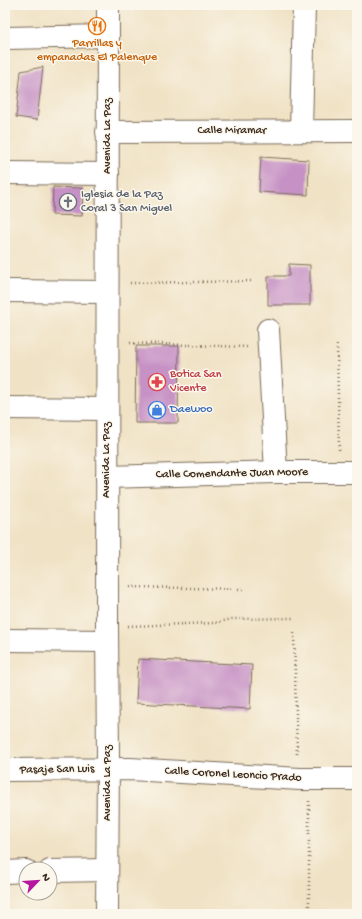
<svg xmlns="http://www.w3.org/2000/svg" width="362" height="919" viewBox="0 0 362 919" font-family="'Gochi Hand',sans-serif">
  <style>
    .building { fill: #c691c5 }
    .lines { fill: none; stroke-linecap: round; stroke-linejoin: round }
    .minor-casing { stroke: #7a6a58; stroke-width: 24 }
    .major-casing { stroke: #7a6a58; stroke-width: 24 }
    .path { stroke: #7a6a58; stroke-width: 2.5; stroke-dasharray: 1 3; stroke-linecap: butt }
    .minor { stroke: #fff; stroke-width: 22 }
    .major { stroke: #fff; stroke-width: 22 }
    .labels { text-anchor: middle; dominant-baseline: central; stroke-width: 3; stroke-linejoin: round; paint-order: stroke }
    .food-label { font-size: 12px; fill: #c56008; stroke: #fbf7ec }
    .street-label { font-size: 12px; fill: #3b2a1e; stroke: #fbf7ec }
    .worship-label { font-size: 12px; fill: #5b616d; stroke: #fbf7ec; text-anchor: start }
    .health-label { font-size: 12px; fill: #be3a42; stroke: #fbf7ec; text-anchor: start }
    .shop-label { font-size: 12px; fill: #366cbe; stroke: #fbf7ec; text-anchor: start }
  </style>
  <rect width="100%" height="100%" fill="#fbf7ec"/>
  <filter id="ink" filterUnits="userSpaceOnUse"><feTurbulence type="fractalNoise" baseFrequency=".025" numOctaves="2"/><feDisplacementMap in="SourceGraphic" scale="8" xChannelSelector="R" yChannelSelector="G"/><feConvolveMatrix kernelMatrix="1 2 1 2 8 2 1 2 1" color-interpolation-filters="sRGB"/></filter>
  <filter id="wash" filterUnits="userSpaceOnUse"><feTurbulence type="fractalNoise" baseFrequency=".012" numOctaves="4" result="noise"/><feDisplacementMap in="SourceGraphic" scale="16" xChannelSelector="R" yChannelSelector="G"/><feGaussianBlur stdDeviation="0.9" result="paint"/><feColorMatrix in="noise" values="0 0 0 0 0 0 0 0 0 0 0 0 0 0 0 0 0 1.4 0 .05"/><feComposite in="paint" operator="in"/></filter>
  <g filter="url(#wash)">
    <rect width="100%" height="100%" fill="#f0e2c5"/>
    <g id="blocks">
      <path class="building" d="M43,67l-6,53 -21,-3 5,-46z
        M261,157l48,3 -1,35 -49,-3z
        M53,187l30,1 -1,28 -30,-1z
        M289,264l21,1v40h-42v-29h21z
        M136,346h43l-1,77h-43z
        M138,659l114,6 -2,44 -114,-6z"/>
    </g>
  </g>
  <g filter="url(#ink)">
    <use href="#blocks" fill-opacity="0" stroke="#7a6a58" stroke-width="1"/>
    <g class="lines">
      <defs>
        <path id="minor" d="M5,38l103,-2
          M301,131l3,-126
          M107,132l250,-1
          M5,173l103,1
          M5,291l102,1
          M268,330l8,142
          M5,408l102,1
          M107,477l169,-5h81
          M5,640l102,1
          M50,871l57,-1
          M6,872l20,-1"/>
        <path id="major" d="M5,770l125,-1 170,10h57
          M107,914l1,-156 -1,-132 1,-621"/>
      </defs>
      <use href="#minor" class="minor-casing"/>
      <use href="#major" class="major-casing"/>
      <path class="path" d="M130,283l124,-2
        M130,343l117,4
        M337,345l2,105
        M130,587l114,2
        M128,626l87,-3 17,-4 61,-1
        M294,633l3,124
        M309,801v113"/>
      <use href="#minor" class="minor"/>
      <use href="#major" class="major"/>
    </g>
  </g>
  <defs>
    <symbol id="restaurant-ring" viewBox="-11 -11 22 22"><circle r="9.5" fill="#fbf7ec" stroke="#e8710a" stroke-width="1.5"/><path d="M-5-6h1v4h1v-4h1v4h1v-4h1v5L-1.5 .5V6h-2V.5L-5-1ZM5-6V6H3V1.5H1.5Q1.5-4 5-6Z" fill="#e8710a"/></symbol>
    <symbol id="church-ring" viewBox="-11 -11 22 22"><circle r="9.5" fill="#fbf7ec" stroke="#6b7280" stroke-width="1.5"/><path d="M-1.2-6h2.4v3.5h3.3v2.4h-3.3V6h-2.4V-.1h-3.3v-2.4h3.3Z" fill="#6b7280"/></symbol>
    <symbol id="pharmacy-ring" viewBox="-11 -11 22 22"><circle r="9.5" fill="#fbf7ec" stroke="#e0444e" stroke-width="1.5"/><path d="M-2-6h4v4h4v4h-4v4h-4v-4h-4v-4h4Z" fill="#e0444e"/></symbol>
    <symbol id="shop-ring" viewBox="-11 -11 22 22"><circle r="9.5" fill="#fbf7ec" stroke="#3f7fe0" stroke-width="1.5"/><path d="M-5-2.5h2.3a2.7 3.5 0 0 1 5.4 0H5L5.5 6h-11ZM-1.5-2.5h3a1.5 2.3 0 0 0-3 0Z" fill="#3f7fe0"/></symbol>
  </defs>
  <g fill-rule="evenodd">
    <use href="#restaurant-ring" x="87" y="16" width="20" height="20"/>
    <use href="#church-ring" x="58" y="192" width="20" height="20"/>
    <use href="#pharmacy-ring" x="147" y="372" width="20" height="20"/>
    <use href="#shop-ring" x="147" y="400" width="20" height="20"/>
  </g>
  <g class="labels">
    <g class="food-label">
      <text x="97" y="44">Parrillas y<tspan x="97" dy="14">empanadas El Palenque</tspan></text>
    </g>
    <g class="street-label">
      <text x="232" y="131">Calle Miramar</text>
      <text transform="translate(108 136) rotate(-90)">Avenida La Paz</text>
      <text transform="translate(107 460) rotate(-90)">Avenida La Paz</text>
      <text transform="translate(232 474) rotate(-1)">Calle Comendante Juan Moore</text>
      <text transform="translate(57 770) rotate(-1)">Pasaje San Luis</text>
      <text transform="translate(233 775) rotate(3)">Calle Coronel Leoncio Prado</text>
      <text transform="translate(108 783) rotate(-90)">Avenida La Paz</text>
    </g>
    <g class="worship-label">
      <text x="81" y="195">Iglesia de la Paz<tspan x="81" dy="14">Coral 3 San Miguel</tspan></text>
    </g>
    <g class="health-label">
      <text x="170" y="375">Botica San<tspan x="170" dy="14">Vicente</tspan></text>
    </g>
    <g class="shop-label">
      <text x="170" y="410">Daewoo</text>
    </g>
  </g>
  <rect width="362" height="919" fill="none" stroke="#fbf7ec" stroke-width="20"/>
  <g transform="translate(38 881) rotate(65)"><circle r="19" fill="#fbf7ec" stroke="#aea59a"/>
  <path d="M0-3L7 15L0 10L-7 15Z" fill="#b5179e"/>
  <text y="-6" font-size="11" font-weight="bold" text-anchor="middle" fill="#3b2a1e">N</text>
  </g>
</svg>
